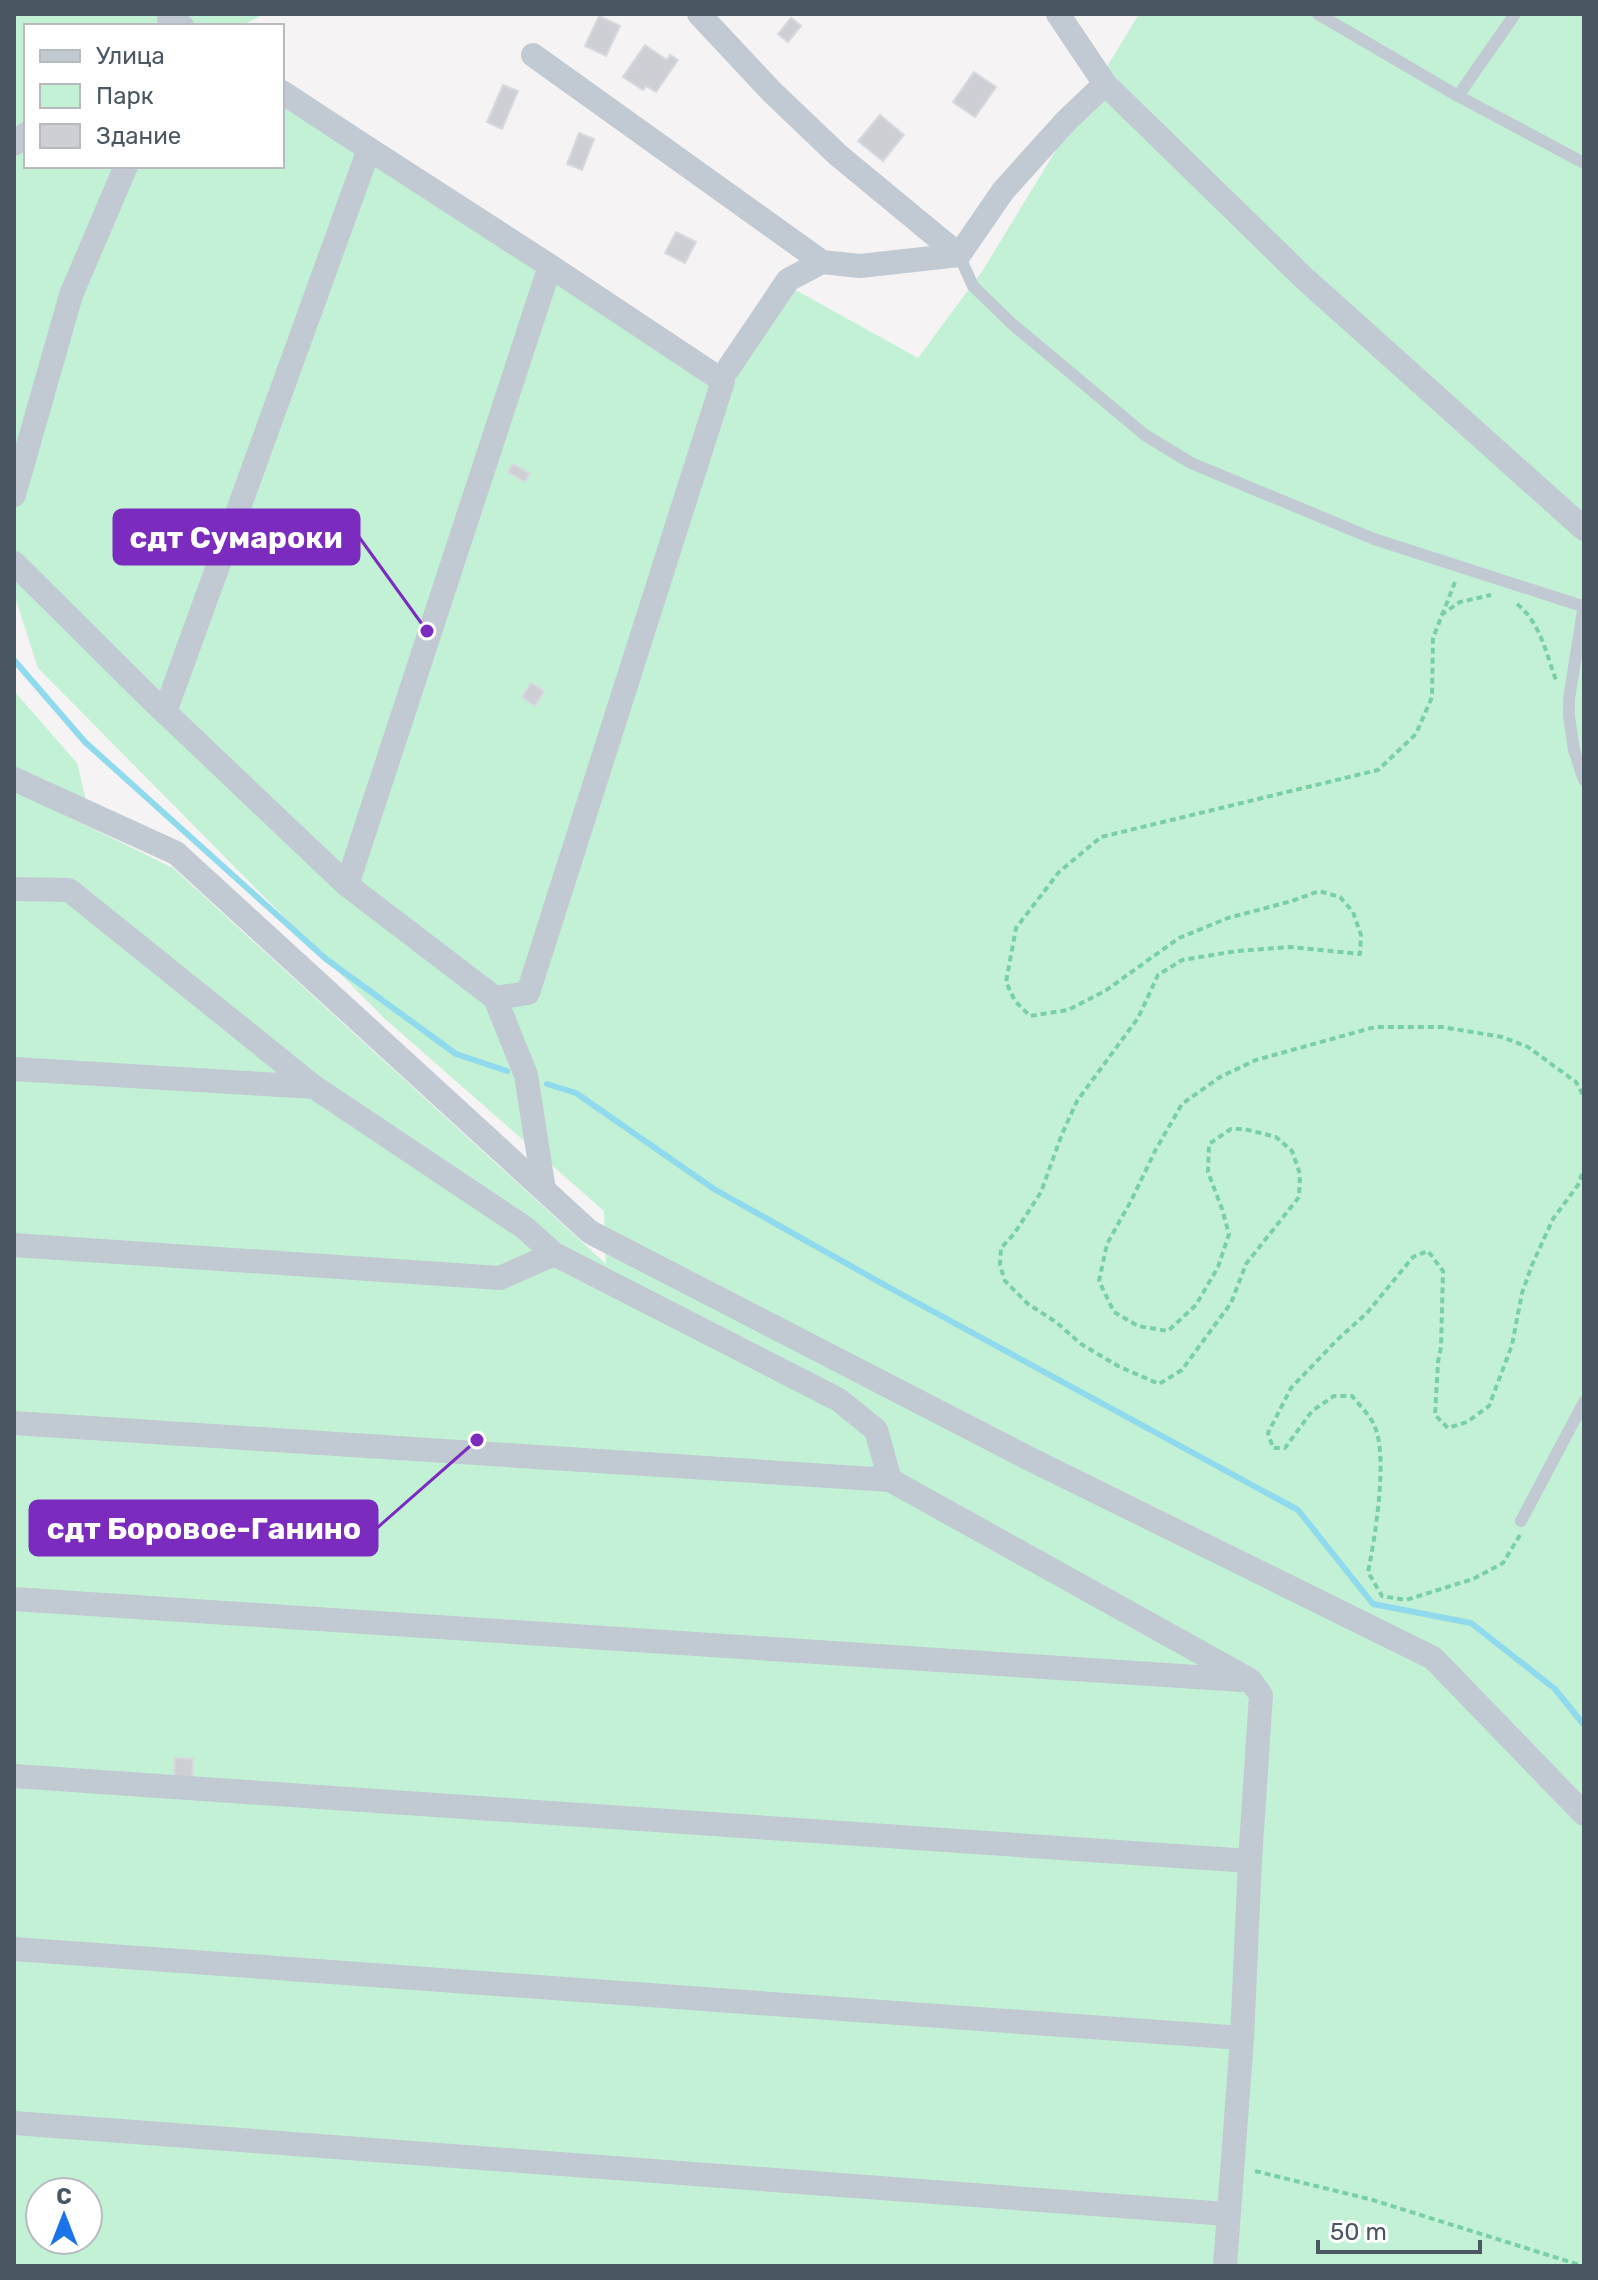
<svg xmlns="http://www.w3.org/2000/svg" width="1598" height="2280" viewBox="0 0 1598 2280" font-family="Rubik,sans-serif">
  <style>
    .green { fill: #c3f1d5; fill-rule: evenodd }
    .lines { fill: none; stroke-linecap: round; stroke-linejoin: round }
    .stream { stroke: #90daee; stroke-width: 6 }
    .building { fill: #cdcfd5; stroke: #d7d9de; stroke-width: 2 }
    .path { stroke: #7ad0a6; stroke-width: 4; stroke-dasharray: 6 4; stroke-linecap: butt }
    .service { stroke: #c1cad2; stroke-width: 12 }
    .minor { stroke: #c1cad2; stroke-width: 24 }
    .leader { fill: none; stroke: #7b2cbf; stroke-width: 3 }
    .callout-dot { fill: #7b2cbf; stroke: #fff; stroke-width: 3 }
    .callout { fill: #7b2cbf; stroke: #7b2cbf; stroke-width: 3 }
    .callout-label { font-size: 30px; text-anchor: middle; font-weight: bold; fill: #fff }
  </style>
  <rect width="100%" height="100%" fill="#f5f3f3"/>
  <path class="green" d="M14,14h250l-23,12h-215v105l-12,5z
    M1139,14h445v2252h-1570v-1476l159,78 433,396 -2,-53 -220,-193 -346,-350 -24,-74v-450l12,-10v32h256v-73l441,288 69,-93 126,70 65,-88zM40,2192h48v48h-48z
    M14,691l63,72 9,37 -72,-31z"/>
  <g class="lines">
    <path class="stream" d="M14,660l71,82 241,217 130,95 51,17
      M547,1084l29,9 138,96 176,99 408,222 75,94 98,19 84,66 29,36"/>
  </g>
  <path class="building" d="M599,16l21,10 -14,30 -21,-10z
    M791,18l10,8 -13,16 -10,-8z
    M645,45l22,15 3,-5 8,5 -22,32 -10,-6 -3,4 -20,-13z
    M974,72l22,15 -21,30 -22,-15z
    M503,85l15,6 -16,38 -15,-7z
    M880,115l24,20 -21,26 -25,-20z
    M579,133l15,6 -12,31 -15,-6z
    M676,232l20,10 -11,21 -20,-10z
    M513,464l17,10 -5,8 -17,-10z
    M531,683l13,8 -9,15 -13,-9z
    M175,1758l18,1 -1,20 -18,-1z"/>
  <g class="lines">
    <path class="path" d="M1455,582l-22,56 -1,59 -16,37 -38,36 -277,67 -42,35 -43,56 -10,54 9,19 15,15 38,-6 37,-19 74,-53 49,-20 64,-17 27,-10 21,6 13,15 8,23 -1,19 -70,-7 -53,4 -55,9 -24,15 -20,43 -61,83 -15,33 -21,58 -27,42 -13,14 -1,17 5,16 23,23 28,18 25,22 37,22 41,18 23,-14 13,-18 36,-49 15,-39 53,-67 1,-23 -8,-23 -16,-14 -32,-8h-13l-22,15 -1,28 14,37 7,25 -11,33 -22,38 -28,26 -30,-5 -24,-14 -15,-31 8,-37 24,-43 24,-50 27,-47 38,-27 36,-17 119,-33h67l60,10 26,10 48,35 8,15
      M1517,604c23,18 29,49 39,76
      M1441,615l19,-13 31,-7
      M1520,1535l-17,28 -30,16 -67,21 -24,-4 -14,-24c7,-34 20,-114 7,-145 -4,-11 -16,-22 -23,-31h-18l-22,15 -27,37h-12l-5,-15 23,-45 46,-48 30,-27 46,-56 15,-6 15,20 -2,76 -3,15 -3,53 13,13 19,-6 22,-16 23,-61 10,-52 10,-28 21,-46 25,-34 6,-16
      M1255,2171l118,29 210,66"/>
    <path class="service" d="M1318,14l140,82 57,-82
      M1458,96l126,67
      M959,255l14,31 38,37 134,112 46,28 183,76 208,67
      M1584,604l-15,95v17l5,34 10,30
      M1521,1521l63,-119"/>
    <path class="minor" d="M699,14l73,78 66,63 121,100
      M1058,14l47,70 200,195 279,250
      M170,26l-1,-9 13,9
      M533,55l289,207
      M14,144l12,-10
      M728,369l60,-89 34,-18 38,4 99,-11 44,-64 63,-70 39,-37
      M14,495l57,-200 55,-129
      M14,563l135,134 198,188 148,113 31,77 18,115
      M165,712l204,-563 -87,-57
      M14,779l162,74 414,379 436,225 407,201 151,156
      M347,885l203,-619 -181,-117
      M14,889l55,1 245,197 211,141 29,26 285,146 37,30 14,50
      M495,998l33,-5 195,-612 -173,-115
      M14,1069l300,18
      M14,1245l486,33 54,-24
      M14,1423l876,57 360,200 11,15 -11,166 -8,177 -17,228
      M14,1599l1227,81
      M14,1776l1236,85
      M14,1949l1228,89
      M14,2123l1213,91"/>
  </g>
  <path class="leader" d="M427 631L359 537M477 1440L377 1528"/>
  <g class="callout-dot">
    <circle cx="427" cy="631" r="8"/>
    <circle cx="477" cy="1440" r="8"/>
  </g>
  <g class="callout">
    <rect x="114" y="510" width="245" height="54" rx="8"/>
    <rect x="30" y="1501" width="347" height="54" rx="8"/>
  </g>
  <g class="callout-label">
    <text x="236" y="548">сдт Сумароки</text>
    <text x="204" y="1539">сдт Боровое-Ганино</text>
  </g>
  <rect width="1598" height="2280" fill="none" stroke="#4a5661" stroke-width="32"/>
  <rect x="24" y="24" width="260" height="144" fill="#ffffff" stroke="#b7bbc0" stroke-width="2"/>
  <rect x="40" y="50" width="40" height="12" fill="#c1cad2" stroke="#b7bbc0" stroke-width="2"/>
  <text x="96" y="64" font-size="24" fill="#4a5661">Улица</text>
  <rect x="40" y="84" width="40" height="24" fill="#c3f1d5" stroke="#b7bbc0" stroke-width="2"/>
  <text x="96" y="104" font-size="24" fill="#4a5661">Парк</text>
  <rect x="40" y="124" width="40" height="24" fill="#cdcfd5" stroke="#b7bbc0" stroke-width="2"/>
  <text x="96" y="144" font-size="24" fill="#4a5661">Здание</text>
  <g transform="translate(64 2216)"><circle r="38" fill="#ffffff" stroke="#b7bbc0" stroke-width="2"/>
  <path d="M0-6L14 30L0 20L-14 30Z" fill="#1a73e8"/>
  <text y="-12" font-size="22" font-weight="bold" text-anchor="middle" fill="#4a5661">С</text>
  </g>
  <path d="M1318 2240v12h162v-12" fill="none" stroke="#4a5661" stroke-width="4"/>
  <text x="1330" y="2240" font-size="24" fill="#4a5661" stroke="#ffffff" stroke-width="6" paint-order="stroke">50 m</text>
</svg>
